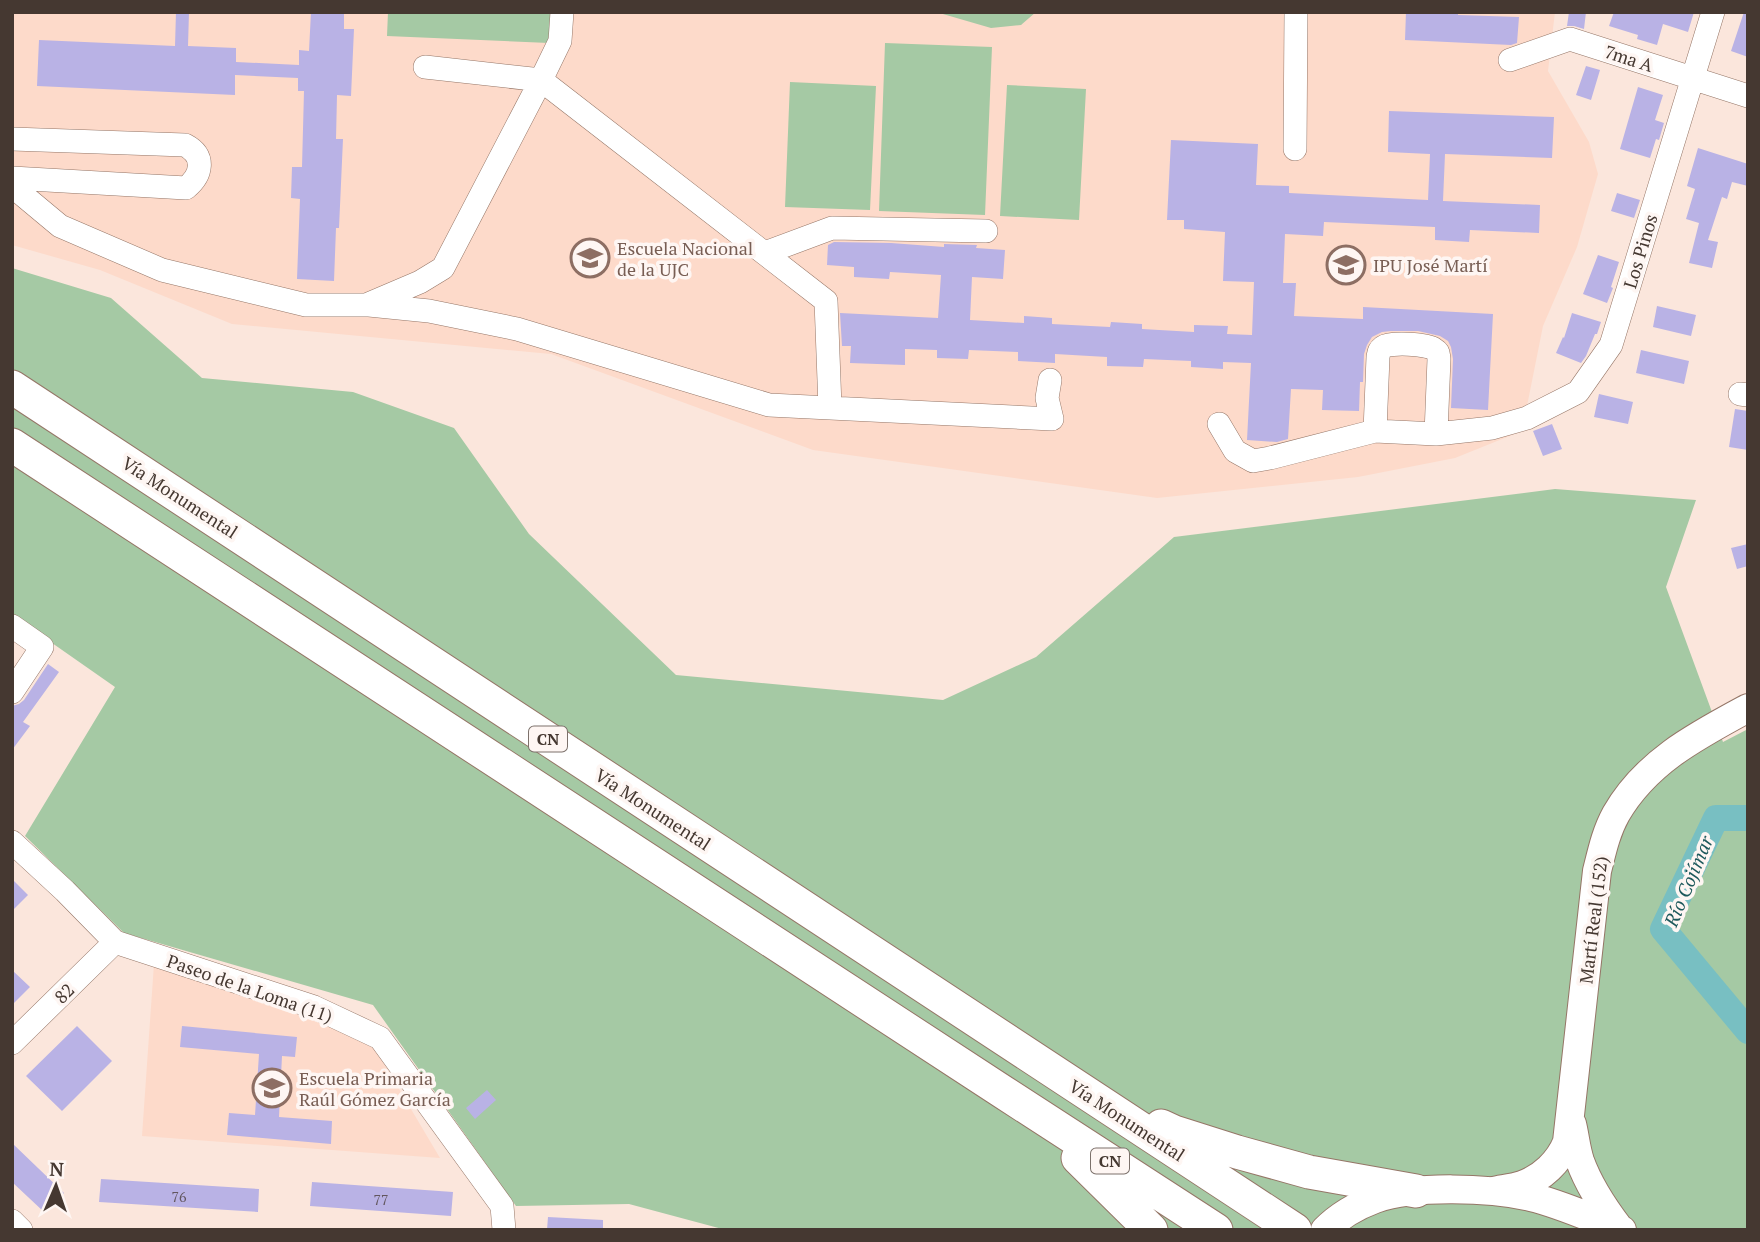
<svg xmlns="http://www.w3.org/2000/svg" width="1760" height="1242" viewBox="0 0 1760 1242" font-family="'PT Serif',serif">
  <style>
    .built { fill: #fddaca }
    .green { fill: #a5c9a4 }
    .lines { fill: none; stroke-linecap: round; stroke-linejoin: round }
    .river { stroke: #78bfc2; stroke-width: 26 }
    .building { fill: #b9b2e5 }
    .minor-casing { stroke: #957667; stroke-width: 24 }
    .major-casing { stroke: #957667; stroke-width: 30 }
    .highway-casing { stroke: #957667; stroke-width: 35 }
    .minor { stroke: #fff; stroke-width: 23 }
    .major { stroke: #fff; stroke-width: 28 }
    .highway { stroke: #fff; stroke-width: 33 }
    .labels { text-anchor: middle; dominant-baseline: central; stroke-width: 7; stroke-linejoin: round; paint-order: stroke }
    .number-label { font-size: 14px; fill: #62565e }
    .shield { fill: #fef6f3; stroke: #7c716b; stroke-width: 2 }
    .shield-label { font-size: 16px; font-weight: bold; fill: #453831 }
    .street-label { font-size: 18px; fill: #453831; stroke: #fef6f3 }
    .education-label { font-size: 18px; fill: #785e54; stroke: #fef6f3; text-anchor: start }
    .water-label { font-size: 19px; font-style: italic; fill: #1d595c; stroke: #fef6f3 }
  </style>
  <rect width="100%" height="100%" fill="#fbe6dc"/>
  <path class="built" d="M12,12h1543l-7,59 41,71 9,32 -21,73 -34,79 -21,105 -67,27 -97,19 -201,21 -344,-48 -262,-96 -319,-30 -132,-54 -88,-25z
    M154,964l216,76 70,118 -298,-22z"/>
  <path class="green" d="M388,12h163l-2,31 -162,-7z
    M936,12h100l-15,13 -30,3z
    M885,43l107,4 -7,168 -106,-4z
    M790,82l86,4 -6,124 -85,-3z
    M1007,85l79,4 -7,131 -79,-4z
    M12,268l99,30 91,80 151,14 101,36 75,106 147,141 267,25 93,-43 138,-120 381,-48 141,11 -30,87 57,155 25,-13v501h-1022l-97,-26 -113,2 -143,-201 -249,-72 -99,-97 90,-149 -103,-72z"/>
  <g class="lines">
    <path class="river" d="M1748,818h-32l-53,111 85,102"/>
  </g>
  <path class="building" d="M176,12h13l-1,34 48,2v14l63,3v-15l10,1 2,-39h33v17h10l-3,67 -14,-1 -1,44h7l-4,89h-3l-2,53 -37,-2 3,-80 -9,-1 1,-31h10l2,-76h-6v-13l-63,-3v20l-198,-9 2,-46 136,6z
    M1406,12h52v3l61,2 -2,26 -6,2 -106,-5z
    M1569,12h17l-2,17 -10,-3h-7z
    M1614,12h80l-6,20 -25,-8 -6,21 -20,-6 1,-4 -29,-9z
    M1744,12h4v45l-17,-6z
    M1586,66l14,4 -9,30 -15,-5z
    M1638,87l25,8 -8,25 9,3 -5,17 -3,-1 -6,19 -30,-9z
    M1389,111l165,6 -2,41 -107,-4 -2,47 97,4 -1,28 -69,-3 -1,12 -34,-2v-13l-111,-5 -1,14 -38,-2 -2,49h13l-2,33 69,3v-12l130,7 -5,96 -37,-2 2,-49 -2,-12 -3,-6 -8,-5 -22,-5h-27l-9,1 -10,5 -5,8 -3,9 -1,28h-3l-1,29 -37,-1 1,-20 -32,-1 -3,50 -11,3 -30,-2 4,-77 -28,-1v7l-32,-2v-6l-47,-2 -1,8 -36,-1v-9l-52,-3v9l-37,-2v-9l-49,-2 -1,9 -31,-1v-8l-32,-1v16l-55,-2 1,-17h-9l-2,-33 98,5 3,-43 -51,-3 -1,7 -35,-2v-10l-27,-2 1,-20 6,-3 57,1 53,4v-3l33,1 -1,3 29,2 -2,29 -31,-2 -2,43 54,3v-7l28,2v6l58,3 1,-5 31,2v5l52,3v-7l34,1 -1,8 25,1 2,-53 -31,-1 2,-49 -41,-3v-9h-17l4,-80 87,4 -2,41 33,1v7l139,7 2,-46 -42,-2z
    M1698,148l50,16v22l-16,-4 -5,17 -5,-2 -14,43 10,2 -6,26 -23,-5 10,-40 -13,-4 9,-30 -8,-3z
    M1617,193l23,7 -6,18 -23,-7z
    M1598,255l21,7 -8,25 2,1 -6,15 -24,-9z
    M1657,306l39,9 -5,21 -38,-9z
    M1572,313l29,9 -4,12h-2l-9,22 -5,7 -25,-10 7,-16 1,1z
    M1641,350l48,11 -5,23 -48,-11z
    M1599,394l34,8 -5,22 -34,-7z
    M1735,409l13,2v39l-19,-3z
    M1552,424l10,25 -19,7 -10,-25z
    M1748,544v22l-11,3 -6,-21z
    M48,664l11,8 -36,50 7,4 -18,24v-44l7,-2 5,-4z
    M12,879l16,16 -16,16z
    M12,970l18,17 -18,18z
    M77,1026l35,35 -50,50 -36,-35z
    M182,1026l115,11 -2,20 -13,-1 -3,61 53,4 -1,23 -104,-9 2,-22 26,2 4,-61 -79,-7z
    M487,1090l9,10 -21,19 -9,-11z
    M12,1143l52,50 -20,19 -32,-30z
    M101,1179l158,10 -1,23 -159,-10z
    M312,1182l141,10 -2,24 -141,-10z
    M548,1217l55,3v10h-56z"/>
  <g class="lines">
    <defs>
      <path id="minor" d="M1510,60l60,-21 178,57
        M425,67l116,13 285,221 4,106
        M12,139l173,6c21,11 17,30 1,43l-174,-10
        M1295,149l1,-137
        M12,186l48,40 102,44 144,35h60l54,-23 23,-14 98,-188 19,-39 2,-29
        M765,253l67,-25 154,3
        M369,305l60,6 88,18 252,76 283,14 -5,-21 3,-18
        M1740,394l8,1
        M1219,424l16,27 18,10 17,-3 105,-27 61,3 56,-6 35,-10 51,-26 33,-47 102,-333
        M1375,431l3,-74c1,-5 1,-7 5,-10 7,-5 44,-3 51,2 5,3 4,4 5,10l-3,75
        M12,626l30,21 -30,45
        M12,842l53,49 50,51 199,65 66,31 122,168 2,24
        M12,1043l103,-101
        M12,1221l9,9"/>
      <path id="major" d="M1572,1124c3,12 4,25 8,37 9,25 23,46 39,67
        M1493,1191c9,-2 20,-3 29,-6 20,-7 37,-23 45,-43l30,-271c5,-20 9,-39 19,-57 30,-52 80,-78 132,-106
        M1325,1230c14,-14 31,-24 50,-31 39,-14 116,-11 156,-2 21,5 41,13 61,21 10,4 21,7 30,12"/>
      <path id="highway" d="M12,387l1283,843
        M12,445l991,647 213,138
        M1161,1126l13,6 63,20 72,20 107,19
        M1078,1158l73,72"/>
    </defs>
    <use href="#minor" class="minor-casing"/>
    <use href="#major" class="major-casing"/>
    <use href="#highway" class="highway-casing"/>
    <use href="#minor" class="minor"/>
    <use href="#major" class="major"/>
    <use href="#highway" class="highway"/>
  </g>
  <defs>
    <symbol id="school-ring" viewBox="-11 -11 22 22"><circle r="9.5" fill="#fef6f3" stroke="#8d6e63" stroke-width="1.5"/><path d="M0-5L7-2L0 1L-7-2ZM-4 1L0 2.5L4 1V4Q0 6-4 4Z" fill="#8d6e63"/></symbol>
  </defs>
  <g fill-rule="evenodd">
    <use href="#school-ring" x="568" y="236" width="44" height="44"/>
    <use href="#school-ring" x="1324" y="243" width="44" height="44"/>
    <use href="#school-ring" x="250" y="1066" width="44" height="44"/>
  </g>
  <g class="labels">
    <g class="number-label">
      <text x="179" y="1196">76</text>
      <text x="381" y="1199">77</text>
    </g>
    <g class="shield">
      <rect x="529" y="726.5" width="38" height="25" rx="5"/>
      <rect x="1091" y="1148.5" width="38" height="25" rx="5"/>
    </g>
    <g class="shield-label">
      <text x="548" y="739">CN</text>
      <text x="1110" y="1161">CN</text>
    </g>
    <g class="street-label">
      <text transform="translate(1629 58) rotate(18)">7ma A</text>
      <text transform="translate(1640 251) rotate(-73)">Los Pinos</text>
      <text transform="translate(180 497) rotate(33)">Vía Monumental</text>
      <text transform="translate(653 809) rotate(33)">Vía Monumental</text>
      <text transform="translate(1593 920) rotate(-83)">Martí Real (152)</text>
      <text transform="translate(250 988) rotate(19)">Paseo de la Loma (11)</text>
      <text transform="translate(64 993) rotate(-44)">82</text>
      <text transform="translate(1127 1120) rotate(33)">Vía Monumental</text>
    </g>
    <g class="education-label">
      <text x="617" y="248">Escuela Nacional<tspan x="617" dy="21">de la UJC</tspan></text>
      <text x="1373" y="265">IPU José Martí</text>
      <text x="299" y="1078">Escuela Primaria<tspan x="299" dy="21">Raúl Gómez García</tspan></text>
    </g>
    <g class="water-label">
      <text transform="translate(1688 881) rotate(-67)">Río Cojímar</text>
    </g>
  </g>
  <rect width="1760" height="1242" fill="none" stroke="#453831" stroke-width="28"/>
  <g transform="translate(56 1186) rotate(2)" stroke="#fef6f3" stroke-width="5" paint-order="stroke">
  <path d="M0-5L12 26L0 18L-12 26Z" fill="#453831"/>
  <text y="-10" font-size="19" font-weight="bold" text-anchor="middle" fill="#453831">N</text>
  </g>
</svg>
